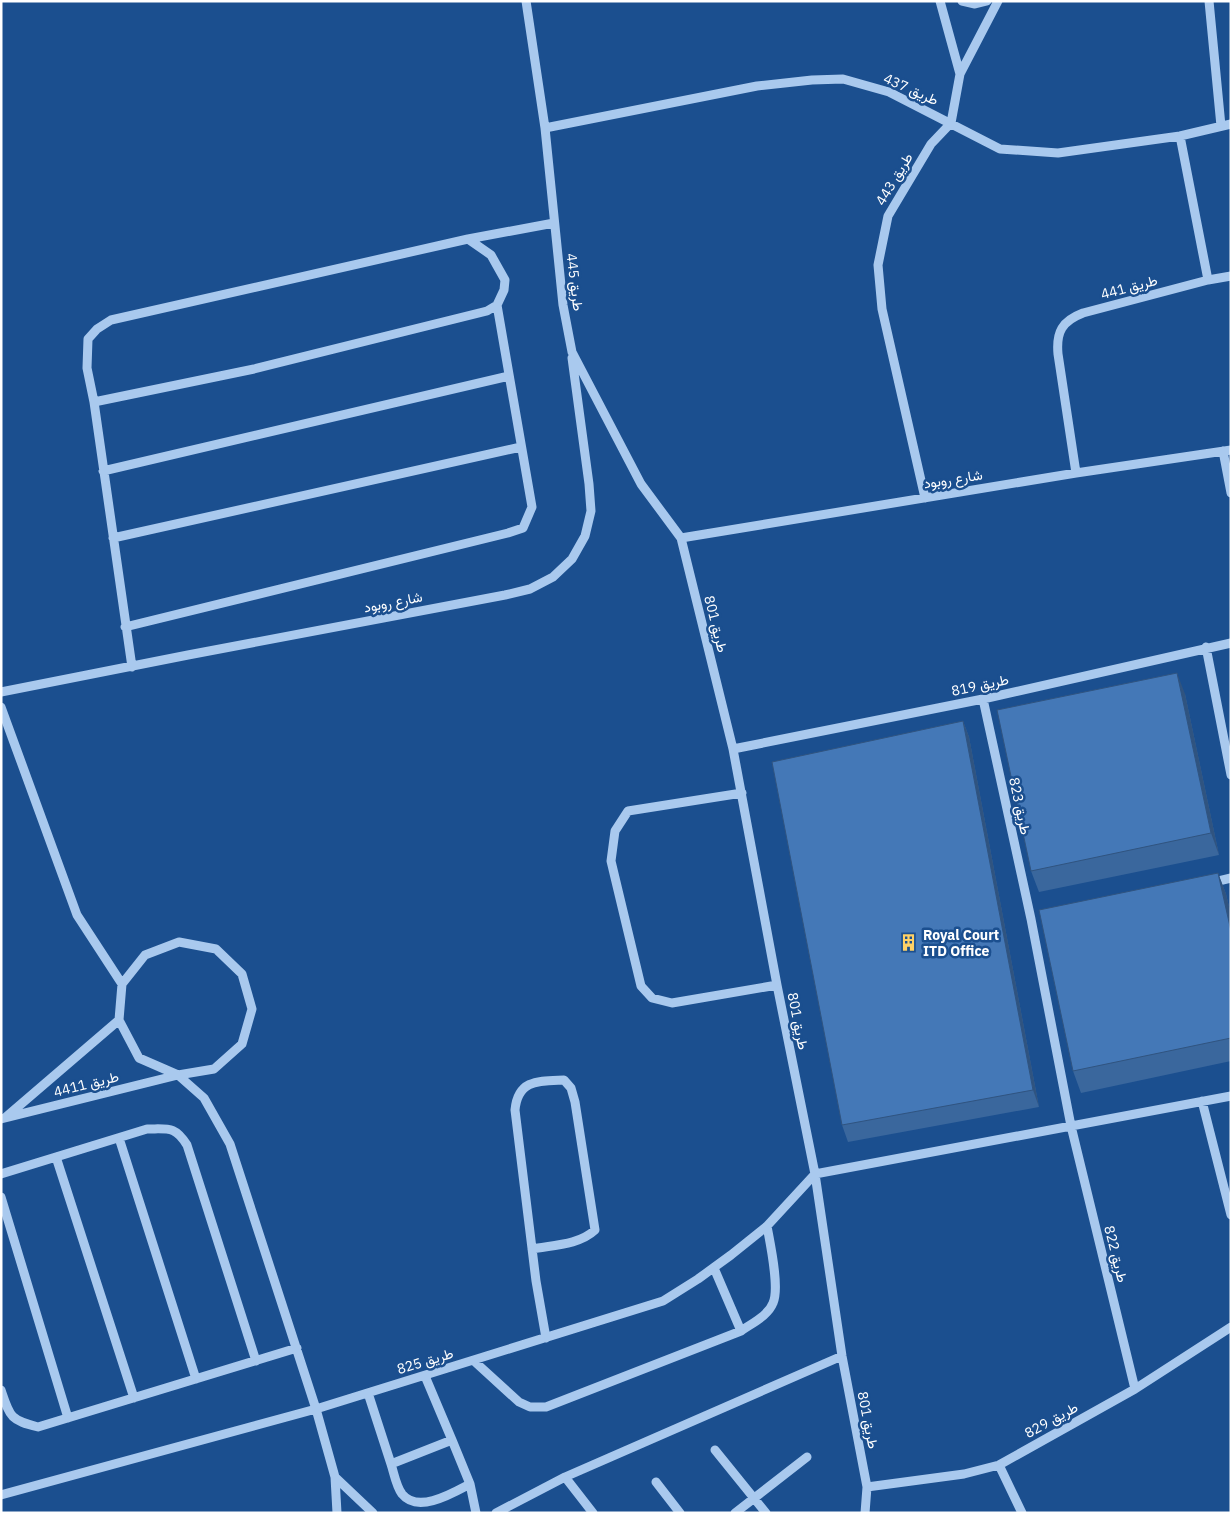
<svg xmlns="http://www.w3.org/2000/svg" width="1232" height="1514" viewBox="0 0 1232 1514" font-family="'IBM Plex Sans',Vazirmatn,sans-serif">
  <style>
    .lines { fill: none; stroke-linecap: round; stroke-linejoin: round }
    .minor { stroke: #a9c9ee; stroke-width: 9 }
    .wall { fill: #3a679d }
    .shaded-wall { fill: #305480 }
    .building { fill: #4478b7; stroke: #305480 }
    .labels { text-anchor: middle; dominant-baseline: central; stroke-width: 5; stroke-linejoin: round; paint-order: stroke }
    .street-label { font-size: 14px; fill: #fff; stroke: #1b4f8f }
    .poi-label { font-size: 14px; font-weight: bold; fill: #fff; stroke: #1b4f8f; text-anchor: start }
  </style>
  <rect width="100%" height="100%" fill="#1b4f8f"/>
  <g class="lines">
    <path class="minor" d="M526,1l19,127 18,177 9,47 69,132 40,54 52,211 44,236 38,189 27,182 25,131 -2,26
      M962,1l13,3 12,-3
      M1209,1l12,125
      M960,74l38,-73
      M545,128l212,-42 55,-6 31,-1 46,13 111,57 58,4 122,-17 51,-12
      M1208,280l23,-4
      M94,402l160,-33 233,-58 10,-6 7,-15 1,-10 -14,-25 -23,-16
      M1223,451l8,42
      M103,471l406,-95
      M1076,473l-18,-119c-2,-22 4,-33 25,-41l125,-33 -28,-144
      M925,498l-43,-189 -4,-44 10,-49 43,-72 20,-21 9,-49 -20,-73
      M113,538l408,-91
      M681,538l395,-65 155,-23
      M125,627l383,-94 15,-5 9,-21 -35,-202
      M1206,647l25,128
      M132,667l-38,-265 -7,-34 1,-29 9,-10 14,-9 357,-81 86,-16
      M1,692l187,-37 317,-60 25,-6 23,-12 19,-18 13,-23 6,-25 -2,-27 -17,-126
      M983,699l48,220 40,207 64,263
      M1,707l76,208 45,69
      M733,749l250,-50 248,-56
      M742,793l-114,18 -13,20 -4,30 30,125 11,12 20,5 105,-18
      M1210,883l21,-5
      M1202,1101l29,114
      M6,1117l113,-97 3,-36 23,-29 34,-13 37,7 26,25 10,35 -10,35 -28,25 -36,6 -39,-17 -20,-38
      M1,1119l177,-44 26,23 26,46 86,265 19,68 2,36
      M119,1138l77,241
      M56,1157l78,241
      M1,1174l146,-45c22,0 28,-3 40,16l69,216
      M1,1197l67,221
      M532,1249c21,-4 47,-4 63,-19l-20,-128 -4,-14 -7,-8c-25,1 -46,-1 -49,30l21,171 10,57
      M714,1268l27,63
      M474,1361l45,41 11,5h16l195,-76c11,-8 27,-15 32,-28 7,-15 -3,-60 -6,-77
      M425,1376l27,64
      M1,1390c9,27 9,30 37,37l259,-79
      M368,1393l23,71 61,-24 18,44 6,29
      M715,1450l51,63
      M391,1464c3,9 5,22 11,30 16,20 51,-1 68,-10
      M999,1465l23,48
      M335,1477l38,36
      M565,1477l28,36
      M656,1482l24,31
      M867,1487l97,-13 35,-9 136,-76 96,-62
      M1,1495l315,-86 347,-108 35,-22 33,-24 36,-29 48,-52 416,-78
      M496,1513l69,-36 277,-121
      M735,1513l72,-56"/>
  </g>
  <path class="wall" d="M1185,694l34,161 -180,37 -8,-21z
    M963,721l6,16 70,370 -191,35 -6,-17z
    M1218,873l8,21 5,21v146l-150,32 -8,-22z"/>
  <path class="shaded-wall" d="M1177,673l8,21 34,161 -8,-22z
    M963,721l6,16 70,370 -6,-17z
    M1218,873l8,21 5,21v16z"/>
  <path class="building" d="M1177,673l34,160 -180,38 -34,-161z
    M963,721l70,369 -191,35 -70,-363z
    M1218,873l13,58v107l-158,33 -34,-161z"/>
  <defs>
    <symbol id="building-bare" viewBox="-9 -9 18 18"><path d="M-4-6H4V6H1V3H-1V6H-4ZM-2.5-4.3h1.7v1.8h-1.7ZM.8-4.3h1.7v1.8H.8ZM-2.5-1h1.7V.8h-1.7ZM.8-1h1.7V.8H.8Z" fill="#ffd166" stroke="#1b4f8f" stroke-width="2.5" paint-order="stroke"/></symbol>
  </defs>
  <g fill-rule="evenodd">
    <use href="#building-bare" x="896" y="930" width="25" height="25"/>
  </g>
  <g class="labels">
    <g class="street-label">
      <text transform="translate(911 89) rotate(24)">طريق 437</text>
      <text transform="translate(894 179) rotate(-59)">طريق 443</text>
      <text transform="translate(575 282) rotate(83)">طريق 445</text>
      <text transform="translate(1129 287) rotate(-15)">طريق 441</text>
      <text transform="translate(953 479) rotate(-9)">شارع روبود</text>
      <text transform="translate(393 602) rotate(-11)">شارع روبود</text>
      <text transform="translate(716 624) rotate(76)">طريق 801</text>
      <text transform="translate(980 685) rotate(-12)">طريق 819</text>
      <text transform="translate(1020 806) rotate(78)">طريق 823</text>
      <text transform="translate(798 1021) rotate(79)">طريق 801</text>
      <text transform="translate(86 1084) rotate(-14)">طريق 4411</text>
      <text transform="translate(1116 1254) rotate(76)">طريق 822</text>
      <text transform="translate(425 1361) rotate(-17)">طريق 825</text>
      <text transform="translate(868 1420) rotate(79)">طريق 801</text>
      <text transform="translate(1051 1420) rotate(-29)">طريق 829</text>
    </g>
    <g class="poi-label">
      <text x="923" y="935">Royal Court<tspan x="923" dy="16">ITD Office</tspan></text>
    </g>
  </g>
  <rect width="1232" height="1514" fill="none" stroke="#ffffff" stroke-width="5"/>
</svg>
